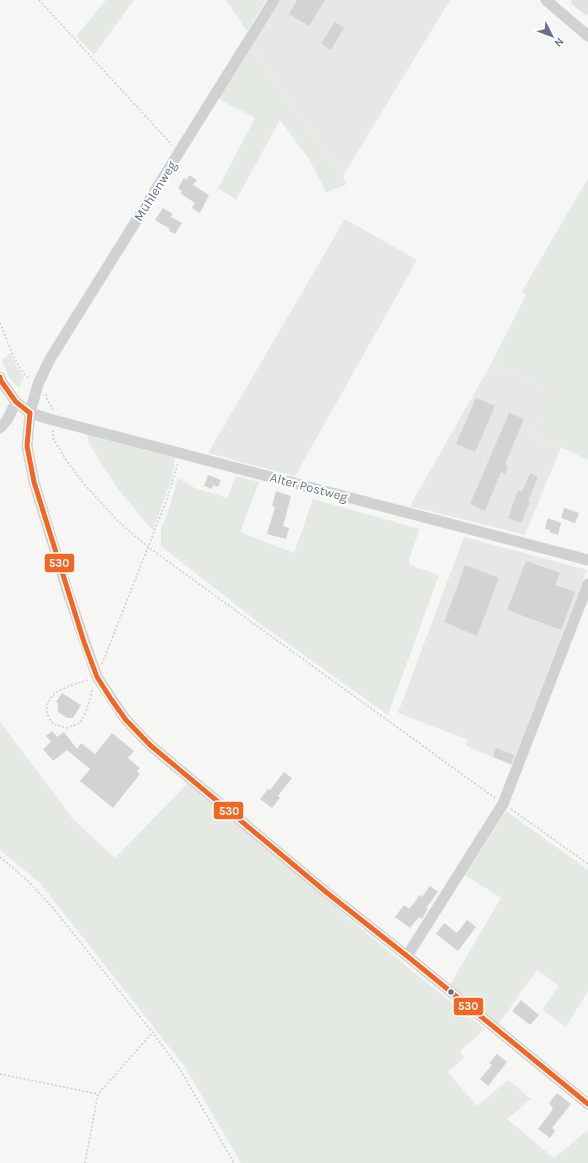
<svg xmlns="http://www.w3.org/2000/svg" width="588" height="1163" viewBox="0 0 588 1163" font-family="Karla,sans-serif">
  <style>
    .built { fill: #e6e7e7 }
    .green { fill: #e5e9e3 }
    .building { fill: #d2d3d3 }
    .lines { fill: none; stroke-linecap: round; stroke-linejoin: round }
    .path { stroke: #cdcecf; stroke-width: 1.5; stroke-dasharray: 2 2; stroke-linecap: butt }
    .minor { stroke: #d0d1d2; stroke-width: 11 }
    .major { stroke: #e2e2e3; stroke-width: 14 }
    .bus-1-casing { stroke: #fff; stroke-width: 8 }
    .bus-1 { stroke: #f26522; stroke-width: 5 }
    .bus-dot { fill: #647287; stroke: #fff; stroke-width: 1.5 }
    .labels { text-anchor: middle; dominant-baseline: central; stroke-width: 4; stroke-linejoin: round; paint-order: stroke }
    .street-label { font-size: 13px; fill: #647287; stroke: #fff }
    .line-badge { stroke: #fff; stroke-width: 1.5 }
    .badge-label { font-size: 11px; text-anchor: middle; font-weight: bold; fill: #fff }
  </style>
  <rect width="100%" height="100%" fill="#f6f6f5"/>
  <path class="built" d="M280,0h170l-107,176 -92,-129z
    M345,219l72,41 -122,216 -87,-23z
    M491,364l61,25 -21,47 30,11 -36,88 -115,-29z
    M464,537l123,33 -75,195 -46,-19 2,-6 -70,-27z"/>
  <path class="green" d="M106,0h28l-40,55 -18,-19z
    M226,0h40l-19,31z
    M251,47l92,129 3,9 -20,7 -17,-33 -29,-39 -44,80 -18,-12 37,-70 -38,-20z
    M588,178v282l-27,-13 -30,-11 20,-47 -60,-25 35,-69 -4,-4z
    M11,353l5,13 8,11 -5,11 -10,-10 -7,-18z
    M87,434l88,24 -2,16 -20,57 -35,-42 -29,-45z
    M236,476l23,6 -19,50 54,21 19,-54 107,30 -11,30 1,6 29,10 -51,140 -122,-87 -105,-82v-19l6,-12 11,-37 17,10 32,10z
    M0,722l74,98 41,38 73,-75c99,82 196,167 297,246l-25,22 4,7 -16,14 29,34 31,-26 23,19 -24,20 47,39 34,-28v33h-347l-56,-96 -145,-184 -40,-33z
    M506,811l82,59v121l-22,36 -24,-17 17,-24 -22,-16 -39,55 -49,-39 52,-88 -36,-23z"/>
  <path class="building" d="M297,0h28l-16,26 -20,-12z
    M335,22l9,6 -13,22 -10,-6z
    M189,175l8,5 -4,5 16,10 -9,18 -8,-5 3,-5 -14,-9 1,-3 -4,-3 6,-10 3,2z
    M163,208l10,6 -2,3 11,6 -7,11 -6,-3 1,-2 -15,-9z
    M476,398l19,8 -20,46 -19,-8z
    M509,413l15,6 -19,45 3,2 -3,8 -4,-2 -16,39 -15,-7z
    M530,473l8,4 -10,24 2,1 -9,21 -13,-5 10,-28 4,2z
    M208,475l13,5 -3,7 -5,-2 -1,4 -8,-3z
    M276,491l15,5 -8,30 6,2 -3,11 -19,-5 8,-27 -3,-1z
    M564,508l15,5 -4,10 -14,-5z
    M548,518l13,5 -3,12 -9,-3 1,-2 -5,-1z
    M526,561l34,12 -5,12 20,7 -14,38 -54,-20z
    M465,565l34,13 -22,58 -33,-14z
    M62,693l19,12 -8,13h-6l-9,-6v-9l-2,-1z
    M52,731l5,6 7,-5 13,17 4,-6 14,11 17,-21 22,18 -6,7 12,10 -3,3 3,3 -27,34 -33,-27 10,-12 -23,-19 -14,11 -10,-12 8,-7 -5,-6z
    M496,748l18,7 -3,9 -18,-7z
    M284,772l8,6 -14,18 2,2 -8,10 -12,-9 8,-10 2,1z
    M430,886l8,6 -12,16 2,1 -4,6 -2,4 -3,-2 -9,11 -15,-11 9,-12 5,4 11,-14 2,2z
    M467,920l9,7 -18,24 -22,-17 8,-11 13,10z
    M521,1000l18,15 -9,10 -18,-14z
    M497,1054l10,8 -19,24 -8,-7 12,-14 -3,-2z
    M557,1093l14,11 -19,24 3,3 -5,7 -12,-9 15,-20 -4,-6z"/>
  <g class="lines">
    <path class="path" d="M39,0l133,145
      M0,323c7,16 16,47 30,56
      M46,394l1,5 6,11
      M53,430v8l13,22 17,23 36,39 29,25 347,251
      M102,664l65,-165 11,-36
      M88,680c-16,5 -44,11 -41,33 1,3 4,8 6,11l14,4 13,-5 7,-14 6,-21
      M511,809l77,55
      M0,857l28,24 25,27 100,125 28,38 53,92
      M0,1074l98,20
      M85,1163l13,-69 54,-61"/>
    <path class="minor" d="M274,0l-224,359 -12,25 -8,29 -3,33 7,36 34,111 29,84 29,43 24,25 176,147 81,64 181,148
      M546,0l42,36
      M0,377l1,4 15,21 14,11 23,7 535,140
      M0,428l7,-8 9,-18
      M407,956l96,-152 85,-220"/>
    <path class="major" d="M578,0l10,8"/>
    <defs>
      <path id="bus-1" d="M0,377l1,4 15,21 14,11
        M30,413l-3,33 7,36 50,160 13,35 14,22 15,21 24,25 176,147 81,64 181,148"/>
    </defs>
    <use href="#bus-1" class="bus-1-casing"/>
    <use href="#bus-1" class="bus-1"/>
  </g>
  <circle class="bus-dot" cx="451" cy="992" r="3.5"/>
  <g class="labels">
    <g class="street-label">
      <text transform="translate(155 191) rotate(-58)">Mühlenweg</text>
      <text transform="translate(309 487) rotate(15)">Alter Postweg</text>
    </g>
  </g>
  <g class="line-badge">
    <rect x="44" y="553" width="31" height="20" rx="4" fill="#f26522"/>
    <rect x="213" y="801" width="31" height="19" rx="4" fill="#f26522"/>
    <rect x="453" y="997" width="31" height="19" rx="4" fill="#f26522"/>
  </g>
  <g class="badge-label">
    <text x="59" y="567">530</text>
    <text x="229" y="815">530</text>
    <text x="468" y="1010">530</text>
  </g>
  <g transform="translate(552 36) rotate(132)" stroke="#ffffff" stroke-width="3" paint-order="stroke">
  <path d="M0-3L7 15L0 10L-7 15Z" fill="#647287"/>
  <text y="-6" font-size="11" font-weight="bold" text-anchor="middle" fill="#647287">N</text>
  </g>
</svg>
